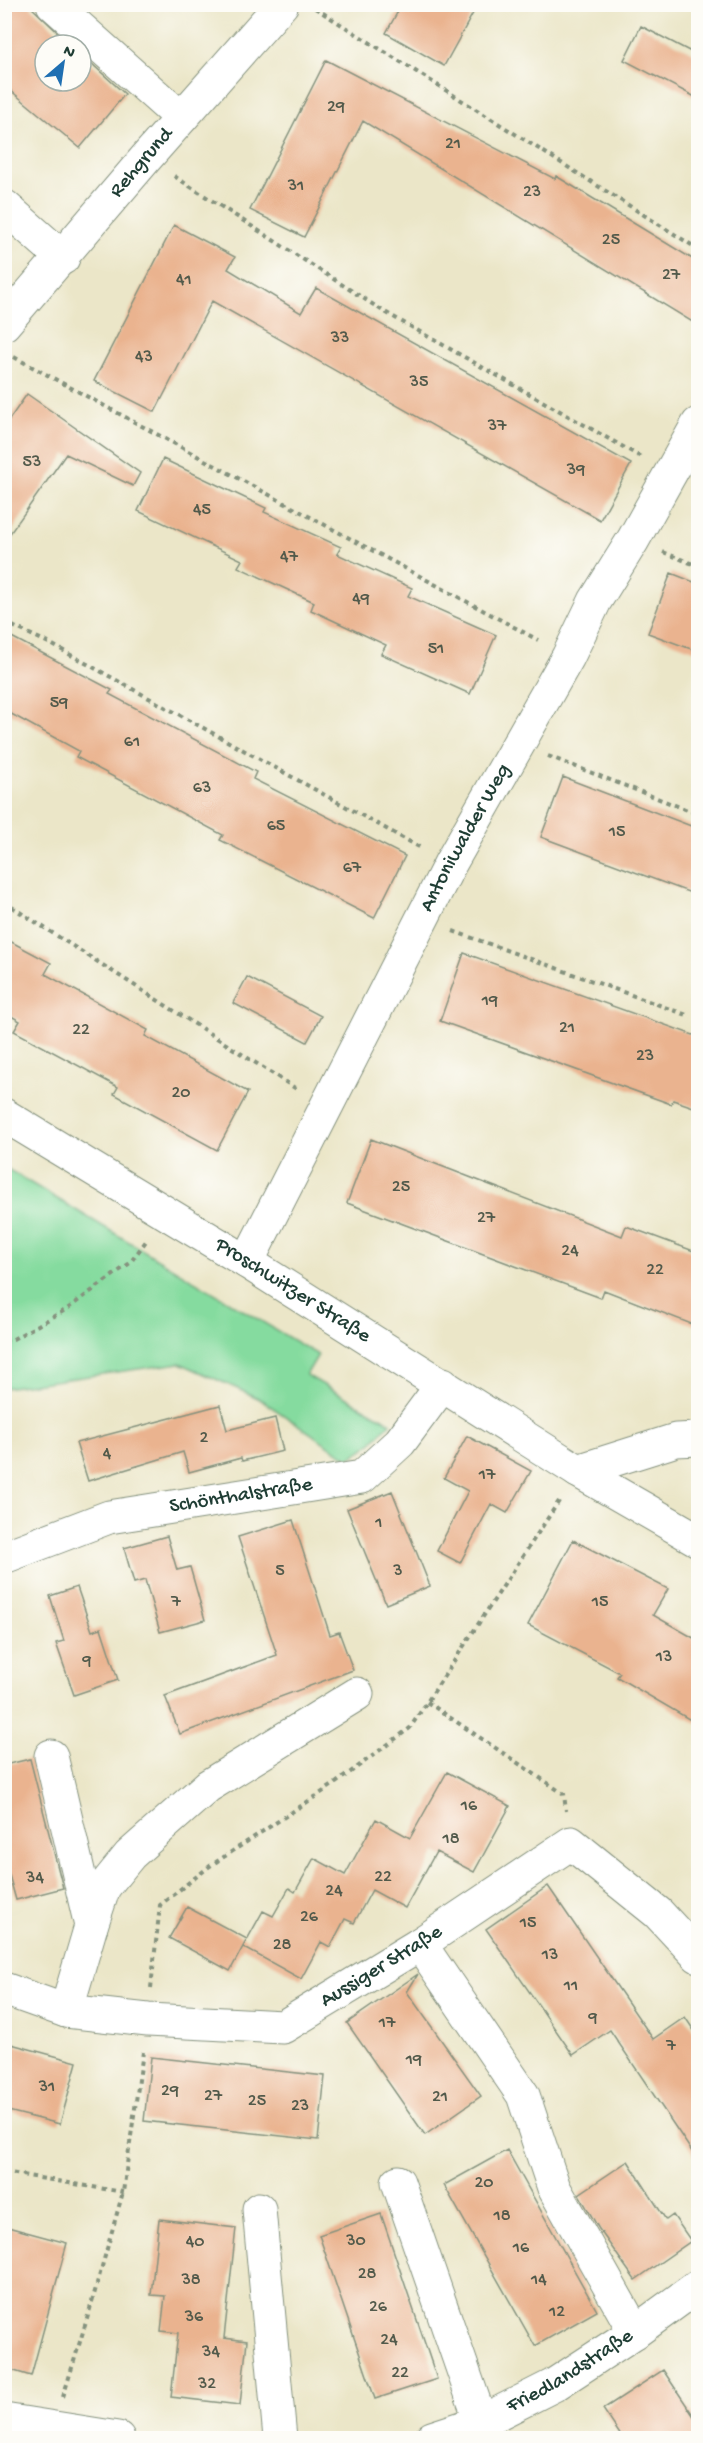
<svg xmlns="http://www.w3.org/2000/svg" width="703" height="2443" viewBox="0 0 703 2443" font-family="'Gochi Hand',sans-serif">
  <style>
    .green { fill: #85db9f; stroke: #528c6a; stroke-width: 1.5 }
    .building { fill: #eab38f }
    .lines { fill: none; stroke-linecap: round; stroke-linejoin: round }
    .minor-casing { stroke: #85927e; stroke-width: 35 }
    .path { stroke: #85927e; stroke-width: 4; stroke-dasharray: 4.5 4.5; stroke-linecap: butt }
    .minor { stroke: #fff; stroke-width: 33 }
    .labels { text-anchor: middle; dominant-baseline: central; stroke-width: 4.5; stroke-linejoin: round; paint-order: stroke }
    .number-label { font-size: 18px; fill: #525a4b }
    .street-label { font-size: 21px; fill: #1f3d34; stroke: #fdfcf7 }
  </style>
  <rect width="100%" height="100%" fill="#fdfcf7"/>
  <filter id="ink" filterUnits="userSpaceOnUse"><feTurbulence type="fractalNoise" baseFrequency=".0167" numOctaves="2"/><feDisplacementMap in="SourceGraphic" scale="12" xChannelSelector="R" yChannelSelector="G"/><feConvolveMatrix kernelMatrix="1 2 1 2 8 2 1 2 1" color-interpolation-filters="sRGB"/></filter>
  <filter id="wash" filterUnits="userSpaceOnUse"><feTurbulence type="fractalNoise" baseFrequency=".008" numOctaves="4" result="noise"/><feDisplacementMap in="SourceGraphic" scale="24" xChannelSelector="R" yChannelSelector="G"/><feGaussianBlur stdDeviation="1.35" result="paint"/><feColorMatrix in="noise" values="0 0 0 0 0 0 0 0 0 0 0 0 0 0 0 0 0 1.4 0 .05"/><feComposite in="paint" operator="in"/></filter>
  <g filter="url(#wash)">
    <rect width="100%" height="100%" fill="#ebe6c8"/>
    <path class="green" d="M4,1167l314,188 -12,20 85,48 -22,22 -20,14 -91,-61 -78,-35 -175,25z"/>
    <g id="blocks">
      <path class="building" d="M4,4h24l43,41h-26v36h36v-27l44,40 -45,54 -76,-63z
        M402,4h76l-34,62 -58,-33z
        M641,26l58,30v43l-75,-39z
        M326,60l229,119 1,-3 143,87v63l-336,-205 -59,116 -54,-27z
        M174,225l61,32 -7,12 73,44 15,-25 315,176 -31,56 -388,-219 -57,111 -61,-31z
        M27,394l113,79 -7,13 -67,-32 -62,88v-115z
        M163,459l103,49 -2,4 77,35 -4,7 75,34 -4,8 88,39 -26,59 -89,-40 5,-9 -75,-35 3,-8 -76,-35 4,-7 -104,-49z
        M671,573l28,11v68l-51,-19z
        M4,633l108,57 -3,4 147,78 -3,7 152,77 -31,62 -154,-78 3,-5 -147,-78 3,-6 -75,-41z
        M563,777l136,52v67l-158,-59z
        M4,938l47,25 -6,11 103,56 -3,6 103,56 -31,58 -103,-56 4,-7 -104,-56 6,-10 -16,-9z
        M464,953l235,84v72l-26,-9 -2,4 -231,-83z
        M247,977l74,39 -14,26 -74,-39z
        M371,1139l251,97 4,-10 73,27v74l-95,-37 -3,8 -254,-95z
        M220,1405l7,25 48,-12 8,33 -41,10 -1,-3 -52,14 -6,-20 -95,29 -12,-38z
        M467,1436l64,35 -24,42 -16,-9 -31,59 -23,-12 31,-60 -24,-13z
        M392,1491l38,95 -44,18 -39,-95z
        M293,1520l37,115 9,-3 14,38 -173,64 -15,-38 112,-41 -39,-118z
        M167,1536l10,34 13,-3 15,53 -45,12 -15,-52 -11,3 -10,-35z
        M573,1540l95,49 -15,26 46,26v84l-82,-48 3,-4 -92,-48z
        M77,1587l15,44 9,-3 17,52 -44,15 -18,-52 8,-2 -14,-45z
        M30,1759l33,129 -47,12 -12,-43v-92z
        M447,1772l63,34 -36,66 -38,-20 -31,56 -33,-18 -18,33 -9,-4 -15,28 -9,-5 -20,37 -58,-32 20,-36 10,5 16,-28 6,4 19,-34 31,17 31,-56 34,19z
        M548,1886l105,153 32,-22 14,21v124l-89,-132 -37,25 -87,-126z
        M187,1907l60,32 -17,32 -61,-33z
        M418,1974l-11,18 74,104 -56,39 -78,-112z
        M4,2042l73,20 -17,62 -56,-14z
        M151,2057l174,19 -7,64 -174,-19z
        M507,2150l90,161 -62,35 -91,-161z
        M628,2161l38,59 7,-5 18,26 -56,39 -36,-51 -20,-35z
        M381,2214l56,165 -62,20 -56,-164z
        M159,2219l77,9 -12,110 23,3 -7,64 -69,-8 7,-64 -17,-2 4,-35 -14,-1z
        M4,2226l63,17 -36,133 -27,-8z
        M663,2370l36,54v15h-76l-20,-30z"/>
    </g>
  </g>
  <g filter="url(#ink)">
    <use href="#blocks" fill-opacity="0" stroke="#85927e" stroke-width="1.5"/>
    <g class="lines">
      <defs>
        <g id="minor">
          <path d="M53,4l128,114"/>
          <path d="M4,206l59,52"/>
          <path id="s1" d="M4,324l142,-166 136,-154"/>
          <path id="s2" d="M4,1115l243,147 331,209 120,69"/>
          <path id="s3" d="M247,1262l203,-398 118,-207 27,-56 38,-61 65,-116"/>
          <path d="M578,1471l98,-31 22,-1"/>
          <path id="s4" d="M4,1557l105,-40 253,-40 38,-35 43,-58"/>
          <path d="M51,1756l40,170 -25,85"/>
          <path d="M91,1926l13,-39 26,-32 78,-69 149,-92"/>
          <path d="M420,1944l103,151 31,93 81,144"/>
          <path id="s5" d="M4,1989l62,22 82,9 135,7 137,-83 151,-101 87,70 40,43"/>
          <path d="M398,2182l83,240"/>
          <path d="M259,2209l21,229"/>
          <path d="M4,2420l114,18"/>
          <path id="s6" d="M432,2438l49,-16 73,-37 81,-53 63,-46"/>
        </g>
      </defs>
      <use href="#minor" class="minor-casing"/>
      <path class="path" d="M315,8l383,241
        M174,176l209,135 258,146
        M14,357l524,283
        M663,552l35,14
        M4,622l47,22 370,204
        M548,756l150,58
        M4,902l294,188
        M453,931l234,84
        M4,1341l9,-2 54,-30 63,-46 16,-22
        M427,1702l137,92 2,17
        M151,1988l9,-83 50,-39 123,-81 77,-57 151,-230
        M4,2172l119,20
        M63,2397l27,-88 33,-117 20,-140"/>
      <use href="#minor" class="minor"/>
    </g>
  </g>
  <g class="labels">
    <g class="number-label">
      <text x="336" y="107">29</text>
      <text x="453" y="144">21</text>
      <text x="296" y="186">31</text>
      <text x="532" y="192">23</text>
      <text x="611" y="240">25</text>
      <text x="671" y="275">27</text>
      <text x="184" y="280">41</text>
      <text x="340" y="338">33</text>
      <text x="144" y="357">43</text>
      <text x="419" y="382">35</text>
      <text x="497" y="426">37</text>
      <text x="32" y="462">53</text>
      <text x="576" y="470">39</text>
      <text x="202" y="510">45</text>
      <text x="289" y="557">47</text>
      <text x="361" y="599">49</text>
      <text x="436" y="649">51</text>
      <text x="59" y="703">59</text>
      <text x="132" y="742">61</text>
      <text x="202" y="788">63</text>
      <text x="276" y="826">65</text>
      <text x="617" y="832">15</text>
      <text x="352" y="868">67</text>
      <text x="490" y="1001">19</text>
      <text x="567" y="1028">21</text>
      <text x="81" y="1030">22</text>
      <text x="645" y="1056">23</text>
      <text x="181" y="1093">20</text>
      <text x="401" y="1187">25</text>
      <text x="486" y="1218">27</text>
      <text x="570" y="1251">24</text>
      <text x="655" y="1270">22</text>
      <text x="204" y="1438">2</text>
      <text x="107" y="1454">4</text>
      <text x="487" y="1475">17</text>
      <text x="379" y="1523">1</text>
      <text x="280" y="1571">5</text>
      <text x="398" y="1571">3</text>
      <text x="176" y="1602">7</text>
      <text x="600" y="1602">15</text>
      <text x="664" y="1657">13</text>
      <text x="87" y="1661">9</text>
      <text x="469" y="1806">16</text>
      <text x="451" y="1839">18</text>
      <text x="383" y="1877">22</text>
      <text x="35" y="1878">34</text>
      <text x="334" y="1891">24</text>
      <text x="309" y="1917">26</text>
      <text x="528" y="1923">15</text>
      <text x="282" y="1945">28</text>
      <text x="550" y="1955">13</text>
      <text x="571" y="1986">11</text>
      <text x="593" y="2018">9</text>
      <text x="387" y="2023">17</text>
      <text x="671" y="2046">7</text>
      <text x="414" y="2060">19</text>
      <text x="47" y="2087">31</text>
      <text x="170" y="2091">29</text>
      <text x="213" y="2096">27</text>
      <text x="440" y="2097">21</text>
      <text x="257" y="2101">25</text>
      <text x="300" y="2106">23</text>
      <text x="484" y="2183">20</text>
      <text x="502" y="2216">18</text>
      <text x="356" y="2241">30</text>
      <text x="195" y="2242">40</text>
      <text x="521" y="2248">16</text>
      <text x="367" y="2274">28</text>
      <text x="191" y="2280">38</text>
      <text x="539" y="2280">14</text>
      <text x="378" y="2307">26</text>
      <text x="557" y="2312">12</text>
      <text x="194" y="2317">36</text>
      <text x="389" y="2340">24</text>
      <text x="211" y="2352">34</text>
      <text x="400" y="2373">22</text>
      <text x="207" y="2384">32</text>
    </g>
    <g class="street-label">
      <text stroke="none"><textPath href="#s1" startOffset="212">Rehgrund</textPath></text>
      <text stroke="none"><textPath href="#s3" startOffset="477">Antoniwalder Weg</textPath></text>
      <text stroke="none"><textPath href="#s2" startOffset="338">Proschwitzer Straße</textPath></text>
      <text stroke="none"><textPath href="#s4" startOffset="246">Schönthalstraße</textPath></text>
      <text stroke="none"><textPath href="#s5" startOffset="399">Aussiger Straße</textPath></text>
      <text stroke="none"><textPath href="#s6" startOffset="154">Friedlandstraße</textPath></text>
    </g>
  </g>
  <rect width="703" height="2443" fill="none" stroke="#fdfcf7" stroke-width="24"/>
  <g transform="translate(63 63) rotate(29)"><circle r="28" fill="#fdfcf7" stroke="#a4b0a9" stroke-width="1.5"/>
  <path d="M0-4.5L10 22L0 15L-10 22Z" fill="#1f6fb2"/>
  <text y="-9" font-size="16" font-weight="bold" text-anchor="middle" fill="#1f3d34">N</text>
  </g>
</svg>
